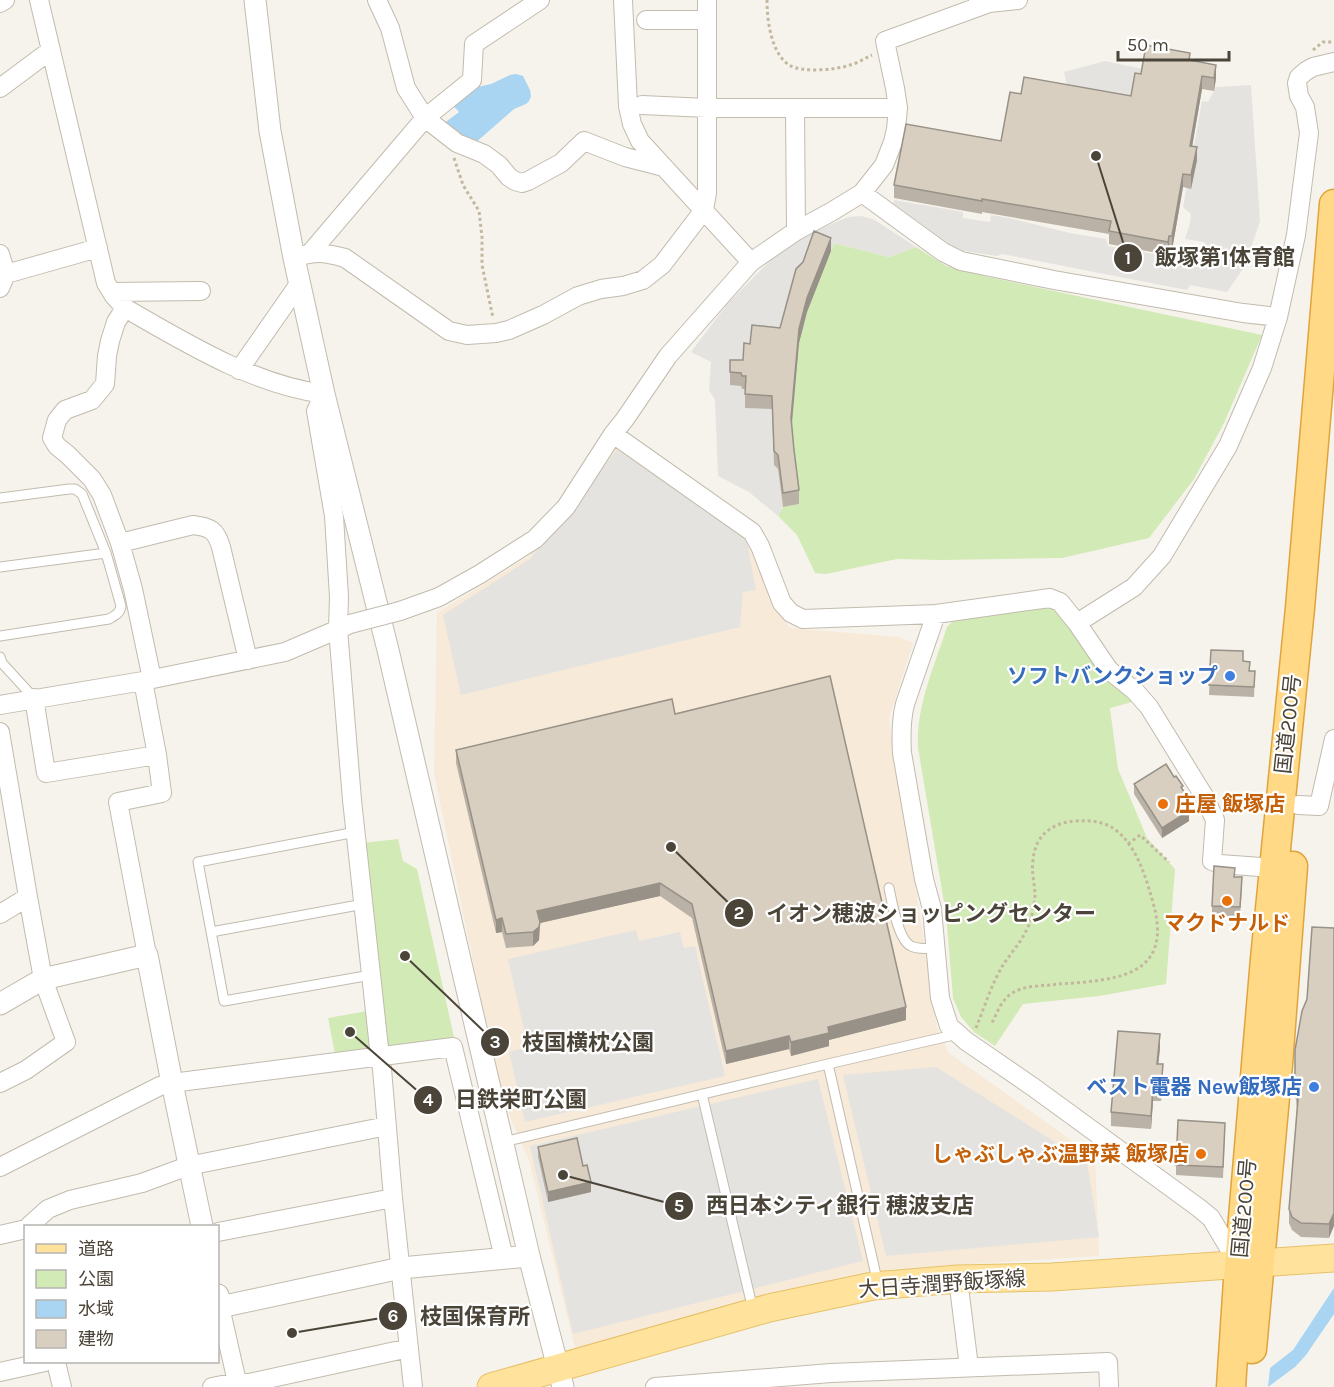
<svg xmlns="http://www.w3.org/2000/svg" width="1334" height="1387" viewBox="0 0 1334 1387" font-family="Karla,'Noto Sans JP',sans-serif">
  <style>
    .commercial { fill: #f7ead8 }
    .green { fill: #d2eab5 }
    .parking { fill: #e5e3e0 }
    .water { fill: #a9d4f2 }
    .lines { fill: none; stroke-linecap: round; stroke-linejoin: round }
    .service-casing { stroke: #c2bbae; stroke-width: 11 }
    .minor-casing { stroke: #c2bbae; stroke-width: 20 }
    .tertiary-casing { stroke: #c2bbae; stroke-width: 23 }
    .primary-casing { stroke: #e6c16a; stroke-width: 29 }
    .trunk-casing { stroke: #e0a43c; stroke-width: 31 }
    .path { stroke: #c4b79f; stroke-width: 3; stroke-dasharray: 3 3; stroke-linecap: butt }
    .service { stroke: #fff; stroke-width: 9 }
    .minor { stroke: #fff; stroke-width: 18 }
    .tertiary { stroke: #fff; stroke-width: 21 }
    .primary { stroke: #ffe39c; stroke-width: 27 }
    .trunk { stroke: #ffd985; stroke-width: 28 }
    .minor-bridge-casing { stroke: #c2bbae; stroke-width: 20; stroke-linecap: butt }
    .minor-bridge { stroke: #fff; stroke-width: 18 }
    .wall { fill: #bab2a6 }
    .shaded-wall { fill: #979187 }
    .building { fill: #d8cfc1; stroke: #979187; stroke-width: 1.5 }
    .shop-dot { fill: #3f7fe0; stroke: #fff; stroke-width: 2 }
    .food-dot { fill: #e8710a; stroke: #fff; stroke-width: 2 }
    .labels { text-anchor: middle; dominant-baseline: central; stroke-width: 4.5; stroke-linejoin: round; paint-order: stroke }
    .shop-label { font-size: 21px; font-weight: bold; fill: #366cbe; stroke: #fff; text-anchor: end }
    .street-label { font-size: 21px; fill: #4b4439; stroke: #fff }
    .food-label { font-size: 21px; font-weight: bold; fill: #c56008; stroke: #fff; text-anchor: start }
    .leader { fill: none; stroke: #4b4439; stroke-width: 2 }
    .callout-dot { fill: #4b4439; stroke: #fff; stroke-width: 2 }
    .mark-label { font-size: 18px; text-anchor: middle; font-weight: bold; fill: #fff }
    .callout-label { font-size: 22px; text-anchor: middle; font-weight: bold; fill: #4b4439; stroke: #fff; stroke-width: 4.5; stroke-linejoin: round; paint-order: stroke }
  </style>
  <rect width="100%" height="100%" fill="#f6f3ec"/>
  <path class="commercial" d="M616,445l134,93 30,77 10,13 108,9 15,6 -24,75 48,309 12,26 146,104 4,99 -207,13 -26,5 -291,74 -46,-188 -16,-36 -13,-33 -66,-318 3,-160 91,-56z"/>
  <path class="green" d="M834,243l55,14 27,-10 30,19 42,11 274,58 -38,88 -30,56 -45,59 -87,20 -121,2 -44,-1 -71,15 -11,-1 -18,-38 -19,-19 5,-9 16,-3 -8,-73 8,-88 8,-31z
    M1046,605l8,2c25,33 47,68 78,95l-22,6 8,61 29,69 28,31 -9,115 -67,12 -76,8 -28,42 -21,-14 -13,-15 -8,-19 -7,-84 -28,-166c-2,-42 16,-81 29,-121l8,-8z
    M398,839l5,22 14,8 38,173 -68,10 -24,-209z
    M367,1011l2,36 -5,4 -29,3 -7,-36z"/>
  <path class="parking" d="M1105,61l38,8 -3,16 -11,22 -61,-17 -4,-18z
    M1251,85l9,136 -15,45 -18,26 -37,-7 -3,5 -185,-36 -5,2 -33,-5 -16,-8 -55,-40 1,-3 69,12v6l27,4 1,-7 18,3 61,15 36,6 2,7 75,13 3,-7 19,4 2,-10 -3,-4 -19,-3 5,-16 1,-9 -8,-7 19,-106 6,1 8,-15z
    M861,216l12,3 43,28 -27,10 -55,-14 -3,8 -51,90 -39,45 1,3h4l-1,19 28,1 1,56 4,4 5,38 -5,9 -29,-24 -31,-16 -3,-76 -6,-10 2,-28 -20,-10 37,-49 51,-51 32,-19 37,-16z
    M617,450l129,87 10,53 -13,2 -3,35 -279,68 -18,-80 87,-56z
    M636,930l3,11 41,-9 4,16 11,-2 30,130 -200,46 -16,-70 19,-5 -20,-88z
    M936,1067l151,95 12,75 -213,19 -43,-181z
    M818,1079l45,182 -290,73 -43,-188z"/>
  <path class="water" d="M516,74l7,2 7,14 1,6 -2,5 -3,3 -12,5 -40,35 -31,-20 16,-12 -9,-10 18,-13 23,-5 19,-9z
    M1334,1288v26l-28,41 -11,12 -27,20 2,-19 23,-18z"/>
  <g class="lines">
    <defs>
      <path id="service" d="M0,498l69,-9h6l7,5 24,59 15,53c-1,7 -5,9 -12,13l-109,17
        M0,567l106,-14
        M0,657l2,6 32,35
        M356,832l-158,30 26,139 147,-26
        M889,888c3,14 9,52 22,58 7,4 17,2 24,2
        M211,932l153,-28
        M828,1064l50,220
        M702,1094l51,216
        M503,1142l325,-78 130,-30"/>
      <path id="minor" d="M39,0l67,283 8,13 11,12c61,35 129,77 199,86l-8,17 18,105 5,81 -1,32 14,171 28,257 2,12 11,129 20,189
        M377,0l13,28 16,60 19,30 32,25 27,11 15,11 10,12 6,4 7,2 6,-2 33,-18 23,-22 41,16 39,10
        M623,0l5,106 4,18 8,17 111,121
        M978,1l11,2 29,-3
        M0,3l5,-3
        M646,20h61
        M0,88l51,-38
        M642,105l65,3h191
        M795,109l1,122
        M862,193l81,59 18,9 93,19 189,33 35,4
        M311,252l114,-134 47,-38 2,-36 66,-44
        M0,254l6,20
        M294,258c22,-7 29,-6 51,0l104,73 18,4 29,-2 13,-3 34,-15 35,-19 23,-7 22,-3 20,-6 19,-15 42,-55 3,-17v-193
        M0,288l6,-14 92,-26
        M112,292l89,-1
        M125,308l-9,14 -6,19 -3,15 -2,28 -13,16 -27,10 -8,10 -5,18 5,8 11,9 24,24 10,16 18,48 13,46 19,90
        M239,370l60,-86
        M613,434l139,98 8,14 22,57 9,10 12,6 133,-5 114,-16 10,4 17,21 32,47 26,21 14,16 55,89 11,24 -3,41 8,3 54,4
        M120,543l73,-18c17,2 23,5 28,22l27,113
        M400,611l39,-14 41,-23 55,-35 31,-32 47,-73 12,-15 43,-63 83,-94 45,-31 35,-19 31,-19 22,-28 9,-23 3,-13 2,-21 -3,-20 -10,-47 104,-38
        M936,614l-31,90c-4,16 -4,32 -3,49l22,126 8,30 8,89 9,28 17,15 67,46 166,121 12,10 28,47
        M1077,623l57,-36 28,-31 66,-110 34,-78 16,-51 18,-82 13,-102 -4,-26 -6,-11 -2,-13 2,-6 7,-6 7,-4 21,-5
        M143,681l14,74 5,38 -44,9 29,153
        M34,698l12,75 111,-18
        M0,705l143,-24 142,-29 63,-27
        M0,732l28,165 15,82 23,63 -40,28 -26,13
        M1298,805l21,1 15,-67
        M0,914l28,-17
        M0,1167l160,-81 12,-3 281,-36 51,211
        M29,1226l19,-17 22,-9 72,-17 46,-17 199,-40
        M218,1232l175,-34
        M0,1235l26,-6
        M958,1279l11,88
        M218,1308l2,-1 17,75
        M56,1362l6,25
        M0,1372l45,-10
        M212,1387l25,-5 12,1 160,-35
        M655,1387l176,-14 277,-11 1,25"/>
      <path id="tertiary" d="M255,0l15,131 24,127 30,136 64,256 141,606 34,131
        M0,1004l43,-25 104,-24 25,128 30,143
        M218,1295l2,12 181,-39 128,-12"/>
      <path id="primary" d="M491,1387l278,-79 104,-22 85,-7 94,-2 282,-19"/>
      <path id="trunk" d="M1252,1349l26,-285 15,-198
        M1231,1387l8,-122 26,-306 35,-351 34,-404"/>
    </defs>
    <use href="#service" class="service-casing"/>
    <use href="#minor" class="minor-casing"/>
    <use href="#tertiary" class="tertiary-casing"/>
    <use href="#primary" class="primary-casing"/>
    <use href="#trunk" class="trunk-casing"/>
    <path class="path" d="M767,0c0,20 4,53 22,65 13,8 47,5 61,0 8,-2 15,-7 22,-10
      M1313,50l10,-8h11
      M454,158l9,27 16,26 3,26v28l11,53
      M1128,844l12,-9 29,27
      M976,1028c8,-20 16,-45 27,-63 8,-12 19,-24 25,-38 4,-9 6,-21 7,-31 0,-12 -4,-24 -2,-36 2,-24 18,-37 42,-39 16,-1 29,0 42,10 20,17 28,44 35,68 24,78 -35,81 -93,85 -15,2 -32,1 -45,8 -12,6 -17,21 -23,33"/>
    <use href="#service" class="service"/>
    <use href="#minor" class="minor"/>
    <use href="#tertiary" class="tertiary"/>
    <use href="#primary" class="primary"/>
    <use href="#trunk" class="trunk"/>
    <defs>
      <path id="minor-bridge" d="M350,624l50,-13"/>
    </defs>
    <use href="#minor-bridge" class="minor-bridge-casing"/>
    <use href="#minor-bridge" class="minor-bridge"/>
  </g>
  <path class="wall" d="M1190,60l26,18 -2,13 -12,-2 -10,57 5,14 -6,29 -8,-2 -11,63 -3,-1 -1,6 -59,-11v-10l-127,-22v2l-88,-16v-13l107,-44 20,-47 110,2 10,-22z
    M831,251l-24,61 -8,31 -7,82 2,25 5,40v14l-16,3 -5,-38 -4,-4 -2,-56 -27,-1v-19h-3l-1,-3 -11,-1v-25h13l7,-16 30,-16z
    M1211,650l32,11 7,10h5l-1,26 -45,-2z
    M675,714l231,306 -77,20v6l-38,10 -2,-7 -63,15 -34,-146 -32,-22 -120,27 -1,17 -6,6 -27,2 -4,-16 -6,1 -40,-170v-13z
    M1134,784l49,7 6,9v21l-27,17 -28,-44z
    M1235,877l7,10 -2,30 -28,-1v-10z
    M1334,928l-5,310 -28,-1 -9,-7 -3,-7v-14l8,-101 -2,-15v-43l12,-51z
    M1160,1048l-2,16 5,13 -2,24h-8l-2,28 -40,-3v-14z
    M1225,1133l-2,45 -47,-3v-10z
    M538,1147l45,19 8,26 -43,10 -10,-45z"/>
  <path class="shaded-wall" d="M1216,65v13l-2,13v-13z
    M1202,76v13l-12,70v-13z
    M1197,147v13l-6,29v-14z
    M1183,174v13l-11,63v-14z
    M1169,236v13l-1,6v-13z
    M831,238v13l-24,61 -8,31 -8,88v-13l8,-89 8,-31z
    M1189,800v11l-5,-7z
    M1189,811v10l-27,17v-10z
    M660,883v13l-120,27 -1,17 -6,6v-14l4,-21z
    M502,918v14l-6,1v-13z
    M906,1007v13l-77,20v6l-38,10v-14l37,-15z
    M1160,1034v14l-3,29v-13z
    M789,1036v13l-63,15v-13z
    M1163,1064v13l-2,24v-13z
    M1153,1087v14l-2,28v-13z
    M591,1182v10l-43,10v-10z
    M1334,1213v13l-5,12v-14z"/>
  <path class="building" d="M1146,45l44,8 -1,7 27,5 -2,13 -12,-2 -12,70 7,1 -6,28 -8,-1 -11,62h-3l-1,6 -59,-11 2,-10 -129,-22v2l-88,-16 12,-61 95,17 9,-49 11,2 3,-17 107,19 4,-23 6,1z
    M814,231l17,7 -24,60 -8,31 -8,89 3,32 5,40 -16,3 -5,-38 -4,-4 -2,-55 -27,-2 1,-18h-4l-1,-3 -11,-1v-12h13l1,-17 6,1 2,-19 28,3 16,-59 7,-7z
    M1211,650l32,1v10l7,1 -1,9h6l-1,16 -45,-2z
    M830,676l76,331 -78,20 1,6 -38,9 -2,-6 -63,15 -34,-147 -32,-21 -123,28 3,11 -1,5 -6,5 -27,2 -4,-16 -6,2 -40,-170 216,-51 3,15z
    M1166,764l8,13 2,-1 7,10 -2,1 8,13 -5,4 5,7 -27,17 -28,-44z
    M1214,866l21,2 -1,9h8l-2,30 -28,-1z
    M1312,927l22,1v285l-5,11 -28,-1 -9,-6 -3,-8 9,-110 -3,-19v-30l7,-39 5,-12z
    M1118,1031l42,3 -3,30h6l-2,24 -8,-1 -2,29 -40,-4z
    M1178,1120l47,3 -2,44 -47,-2z
    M577,1138l6,28 4,-1 4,17 -43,10 -10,-45z"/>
  <g class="shop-dot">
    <circle cx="1230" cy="676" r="6"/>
    <circle cx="1314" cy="1087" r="6"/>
  </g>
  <g class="food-dot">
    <circle cx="1163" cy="804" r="6"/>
    <circle cx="1227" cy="901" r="6"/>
    <circle cx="1201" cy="1154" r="6"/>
  </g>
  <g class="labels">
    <g class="shop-label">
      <text x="1218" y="676">ソフトバンクショップ</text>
      <text x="1302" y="1087">ベスト電器 New飯塚店</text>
    </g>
    <g class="street-label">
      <text transform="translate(1288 724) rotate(-84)">国道200号</text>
      <text transform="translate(1244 1208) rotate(-85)">国道200号</text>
      <text transform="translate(942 1284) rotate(-4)">大日寺潤野飯塚線</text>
    </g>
    <g class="food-label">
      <text x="1175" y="804">庄屋 飯塚店</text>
      <text x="1227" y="923" text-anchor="middle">マクドナルド</text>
      <text x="1189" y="1154" text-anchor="end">しゃぶしゃぶ温野菜 飯塚店</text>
    </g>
  </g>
  <path class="leader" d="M1096 156L1128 258M671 847L739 913M405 956L495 1042M350 1032L428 1100M563 1175L679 1206M292 1333L393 1316"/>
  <g class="callout-dot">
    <circle cx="1096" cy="156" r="6"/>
    <circle cx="671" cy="847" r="6"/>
    <circle cx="405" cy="956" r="6"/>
    <circle cx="350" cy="1032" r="6"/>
    <circle cx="563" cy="1175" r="6"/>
    <circle cx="292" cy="1333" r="6"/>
    <circle cx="1128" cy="258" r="15"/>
    <circle cx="739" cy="913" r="15"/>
    <circle cx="495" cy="1042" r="15"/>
    <circle cx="428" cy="1100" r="15"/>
    <circle cx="679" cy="1206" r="15"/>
    <circle cx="393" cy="1316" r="15"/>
  </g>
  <g class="mark-label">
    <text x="1128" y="264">1</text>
    <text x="739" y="919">2</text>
    <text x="495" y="1048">3</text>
    <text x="428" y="1106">4</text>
    <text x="679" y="1212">5</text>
    <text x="393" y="1322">6</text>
  </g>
  <g class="callout-label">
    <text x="1225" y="265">飯塚第1体育館</text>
    <text x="931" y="921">イオン穂波ショッピングセンター</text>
    <text x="588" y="1050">枝国横枕公園</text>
    <text x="521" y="1107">日鉄栄町公園</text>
    <text x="840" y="1213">西日本シティ銀行 穂波支店</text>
    <text x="475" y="1324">枝国保育所</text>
  </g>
  <rect x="24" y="1225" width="195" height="138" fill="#ffffff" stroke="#b7b4b0" stroke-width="1.5"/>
  <rect x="36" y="1244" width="30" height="9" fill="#ffe39c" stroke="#b7b4b0" stroke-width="1.5"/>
  <text x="78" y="1255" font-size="18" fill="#4b4439">道路</text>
  <rect x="36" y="1270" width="30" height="18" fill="#d2eab5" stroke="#b7b4b0" stroke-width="1.5"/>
  <text x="78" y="1285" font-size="18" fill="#4b4439">公園</text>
  <rect x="36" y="1300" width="30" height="18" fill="#a9d4f2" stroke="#b7b4b0" stroke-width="1.5"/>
  <text x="78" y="1315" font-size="18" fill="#4b4439">水域</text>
  <rect x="36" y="1330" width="30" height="18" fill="#d8cfc1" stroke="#b7b4b0" stroke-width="1.5"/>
  <text x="78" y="1345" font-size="18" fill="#4b4439">建物</text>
  <path d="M1118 51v9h111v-9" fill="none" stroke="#4b4439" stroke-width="3"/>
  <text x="1127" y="51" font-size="18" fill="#4b4439" stroke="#ffffff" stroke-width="4.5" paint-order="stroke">50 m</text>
</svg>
